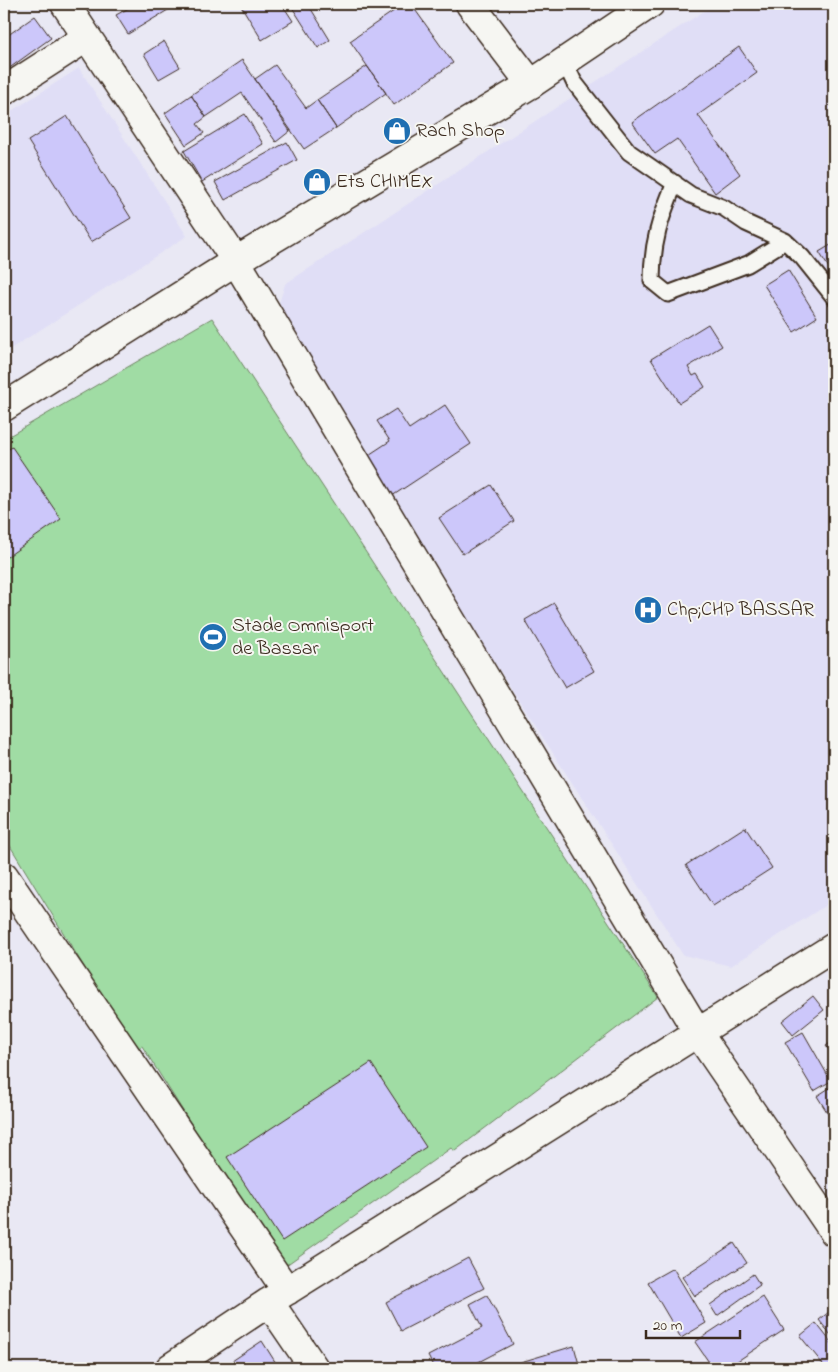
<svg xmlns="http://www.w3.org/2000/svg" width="838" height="1372" viewBox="0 0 838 1372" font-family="'Indie Flower',sans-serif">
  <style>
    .built { fill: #e0def6 }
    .green { fill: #a0dca4; stroke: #6e8361 }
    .building { fill: #ccc7fa; stroke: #3b2a1e }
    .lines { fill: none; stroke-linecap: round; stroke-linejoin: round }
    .lane-casing { stroke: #3b2a1e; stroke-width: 19 }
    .street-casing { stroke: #3b2a1e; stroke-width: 31 }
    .primary-casing { stroke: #3b2a1e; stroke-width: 31 }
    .lane { stroke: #f6f6f2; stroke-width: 15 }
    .street { stroke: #f6f6f2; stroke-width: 28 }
    .primary { stroke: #f6f6f2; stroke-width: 28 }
    .labels { text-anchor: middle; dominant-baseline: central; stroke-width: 4; stroke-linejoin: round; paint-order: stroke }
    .poi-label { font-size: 20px; fill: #3b2a1e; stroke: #f6f6f2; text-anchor: start }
  </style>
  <rect width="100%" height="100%" fill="#e9e8f4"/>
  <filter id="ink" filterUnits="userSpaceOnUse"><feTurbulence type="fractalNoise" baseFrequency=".02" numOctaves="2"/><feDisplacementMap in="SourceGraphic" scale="10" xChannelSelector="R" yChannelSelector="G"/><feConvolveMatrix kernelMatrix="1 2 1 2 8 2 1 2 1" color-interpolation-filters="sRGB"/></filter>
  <g filter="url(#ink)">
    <path class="built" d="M715,4h119v896l-103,66 -48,-11 -409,-635 11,-36z
      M79,68l108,168 -183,117v-237z"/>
    <path class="green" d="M212,318l446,679 -203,154 -4,-3 -169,120 -140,-222 -7,4 -131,-214v-397z"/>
    <path class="building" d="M136,4h42l-50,30 -12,-19z
      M240,4h42l11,17 -31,19z
      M290,4h18l22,36 -12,8z
      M404,4h7l42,59 -59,42 -44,-64z
      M35,16l16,22 -47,34v-34z
      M164,41l16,26 -21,12 -15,-25z
      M739,47l18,26 -59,42 42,59 -25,19 -38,-54 -22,15 -23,-32z
      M242,60l48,71 -14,11 -34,-49 -36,24 -15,-22z
      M275,65l31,43 11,-8 19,28 -32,21 -49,-70z
      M367,66l19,27 -50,35 -19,-28z
      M191,95l15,22 -9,7 7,9 -18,12 -21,-32z
      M245,114l18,30 -61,38 -18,-31z
      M67,116l64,102 -40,24 -63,-101z
      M287,142l10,18 -72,40 -10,-18z
      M834,243v33l-15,-24z
      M788,270l29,47 -23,15 -30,-47z
      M708,324l14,22 -34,21 5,9 4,-2 8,13 -26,16 -28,-44z
      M445,405l26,39 -85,56 -25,-40 29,-19 -13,-20 19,-12 13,20z
      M12,447l49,72 -57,40v-107z
      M491,485l23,36 -51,33 -24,-36z
      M554,603l40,68 -29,17 -40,-68z
      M745,827l27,41 -59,38 -27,-41z
      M813,996l11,14 -31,25 -11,-14z
      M803,1032l28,49 -17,10 -29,-49z
      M834,1040v16l-8,-10z
      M371,1063l55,84 -144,94 -55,-84z
      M834,1085v38l-17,-27z
      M734,1243l13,20 -52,33 -13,-19z
      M468,1258l16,30 -83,43 -15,-29z
      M673,1268l33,55 -25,15 -33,-56z
      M753,1274l7,11 -43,31 -7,-11z
      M487,1295l26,49 -46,24h-33l-6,-12 54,-28 -12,-24z
      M763,1297l21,33 -57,38h-14l-18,-26z
      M834,1308v31l-15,-19z
      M816,1323l18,23v22h-8l-26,-32z
      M262,1341l17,27h-43l-4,-7z
      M574,1346l6,22h-57l-2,-6z"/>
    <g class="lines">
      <defs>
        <path id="lane" d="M565,63l9,19 55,70 62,43 33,13 22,15 39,18 17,16 32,40
          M675,183c-15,35 -23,60 -23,98l16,13 80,-30 37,-23"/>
        <path id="street" d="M65,4l171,257 462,772 136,199
          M470,4l61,80
          M4,91l82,-53
          M4,876l283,415
          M269,1302l45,66
          M170,1368l99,-66 565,-355"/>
        <path id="primary" d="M4,407l232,-146 295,-177 119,-80"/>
      </defs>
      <use href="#lane" class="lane-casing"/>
      <use href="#street" class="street-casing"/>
      <use href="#primary" class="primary-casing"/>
      <use href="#lane" class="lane"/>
      <use href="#street" class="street"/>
      <use href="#primary" class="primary"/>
    </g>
  </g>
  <defs>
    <symbol id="shop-disc" viewBox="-11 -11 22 22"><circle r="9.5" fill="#1f6fb2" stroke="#f6f6f2"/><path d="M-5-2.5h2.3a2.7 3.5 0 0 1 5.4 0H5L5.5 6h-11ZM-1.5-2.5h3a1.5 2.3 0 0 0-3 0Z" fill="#fff"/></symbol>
    <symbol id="hospital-disc" viewBox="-11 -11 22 22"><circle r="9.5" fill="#1f6fb2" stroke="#f6f6f2"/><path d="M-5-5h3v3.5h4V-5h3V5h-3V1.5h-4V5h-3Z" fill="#fff"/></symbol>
    <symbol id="stadium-disc" viewBox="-11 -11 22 22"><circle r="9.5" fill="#1f6fb2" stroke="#f6f6f2"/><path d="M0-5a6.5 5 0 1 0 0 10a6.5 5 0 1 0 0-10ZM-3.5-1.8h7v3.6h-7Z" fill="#fff"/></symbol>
  </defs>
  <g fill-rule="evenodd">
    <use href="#shop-disc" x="381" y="115" width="32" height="32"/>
    <use href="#shop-disc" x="301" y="166" width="32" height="32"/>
    <use href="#hospital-disc" x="632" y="594" width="32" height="32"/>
    <use href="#stadium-disc" x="197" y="621" width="32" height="32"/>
  </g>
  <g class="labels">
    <g class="poi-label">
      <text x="416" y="131">Rach Shop</text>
      <text x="336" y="182">Ets CHIMEX</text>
      <text x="667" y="610">Chp;CHP BASSAR</text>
      <text x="232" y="626">Stade Omnisport<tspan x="232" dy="23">de Bassar</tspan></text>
    </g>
  </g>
  <rect width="838" height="1372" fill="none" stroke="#f6f6f2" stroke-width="20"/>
  <rect x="10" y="10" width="818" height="1352" fill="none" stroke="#3b2a1e" stroke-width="2" filter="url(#ink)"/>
  <path d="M646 1330v8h94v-8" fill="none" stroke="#3b2a1e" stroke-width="2.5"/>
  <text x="653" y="1330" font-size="15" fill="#3b2a1e" stroke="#f6f6f2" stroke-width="4" paint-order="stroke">20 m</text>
</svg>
